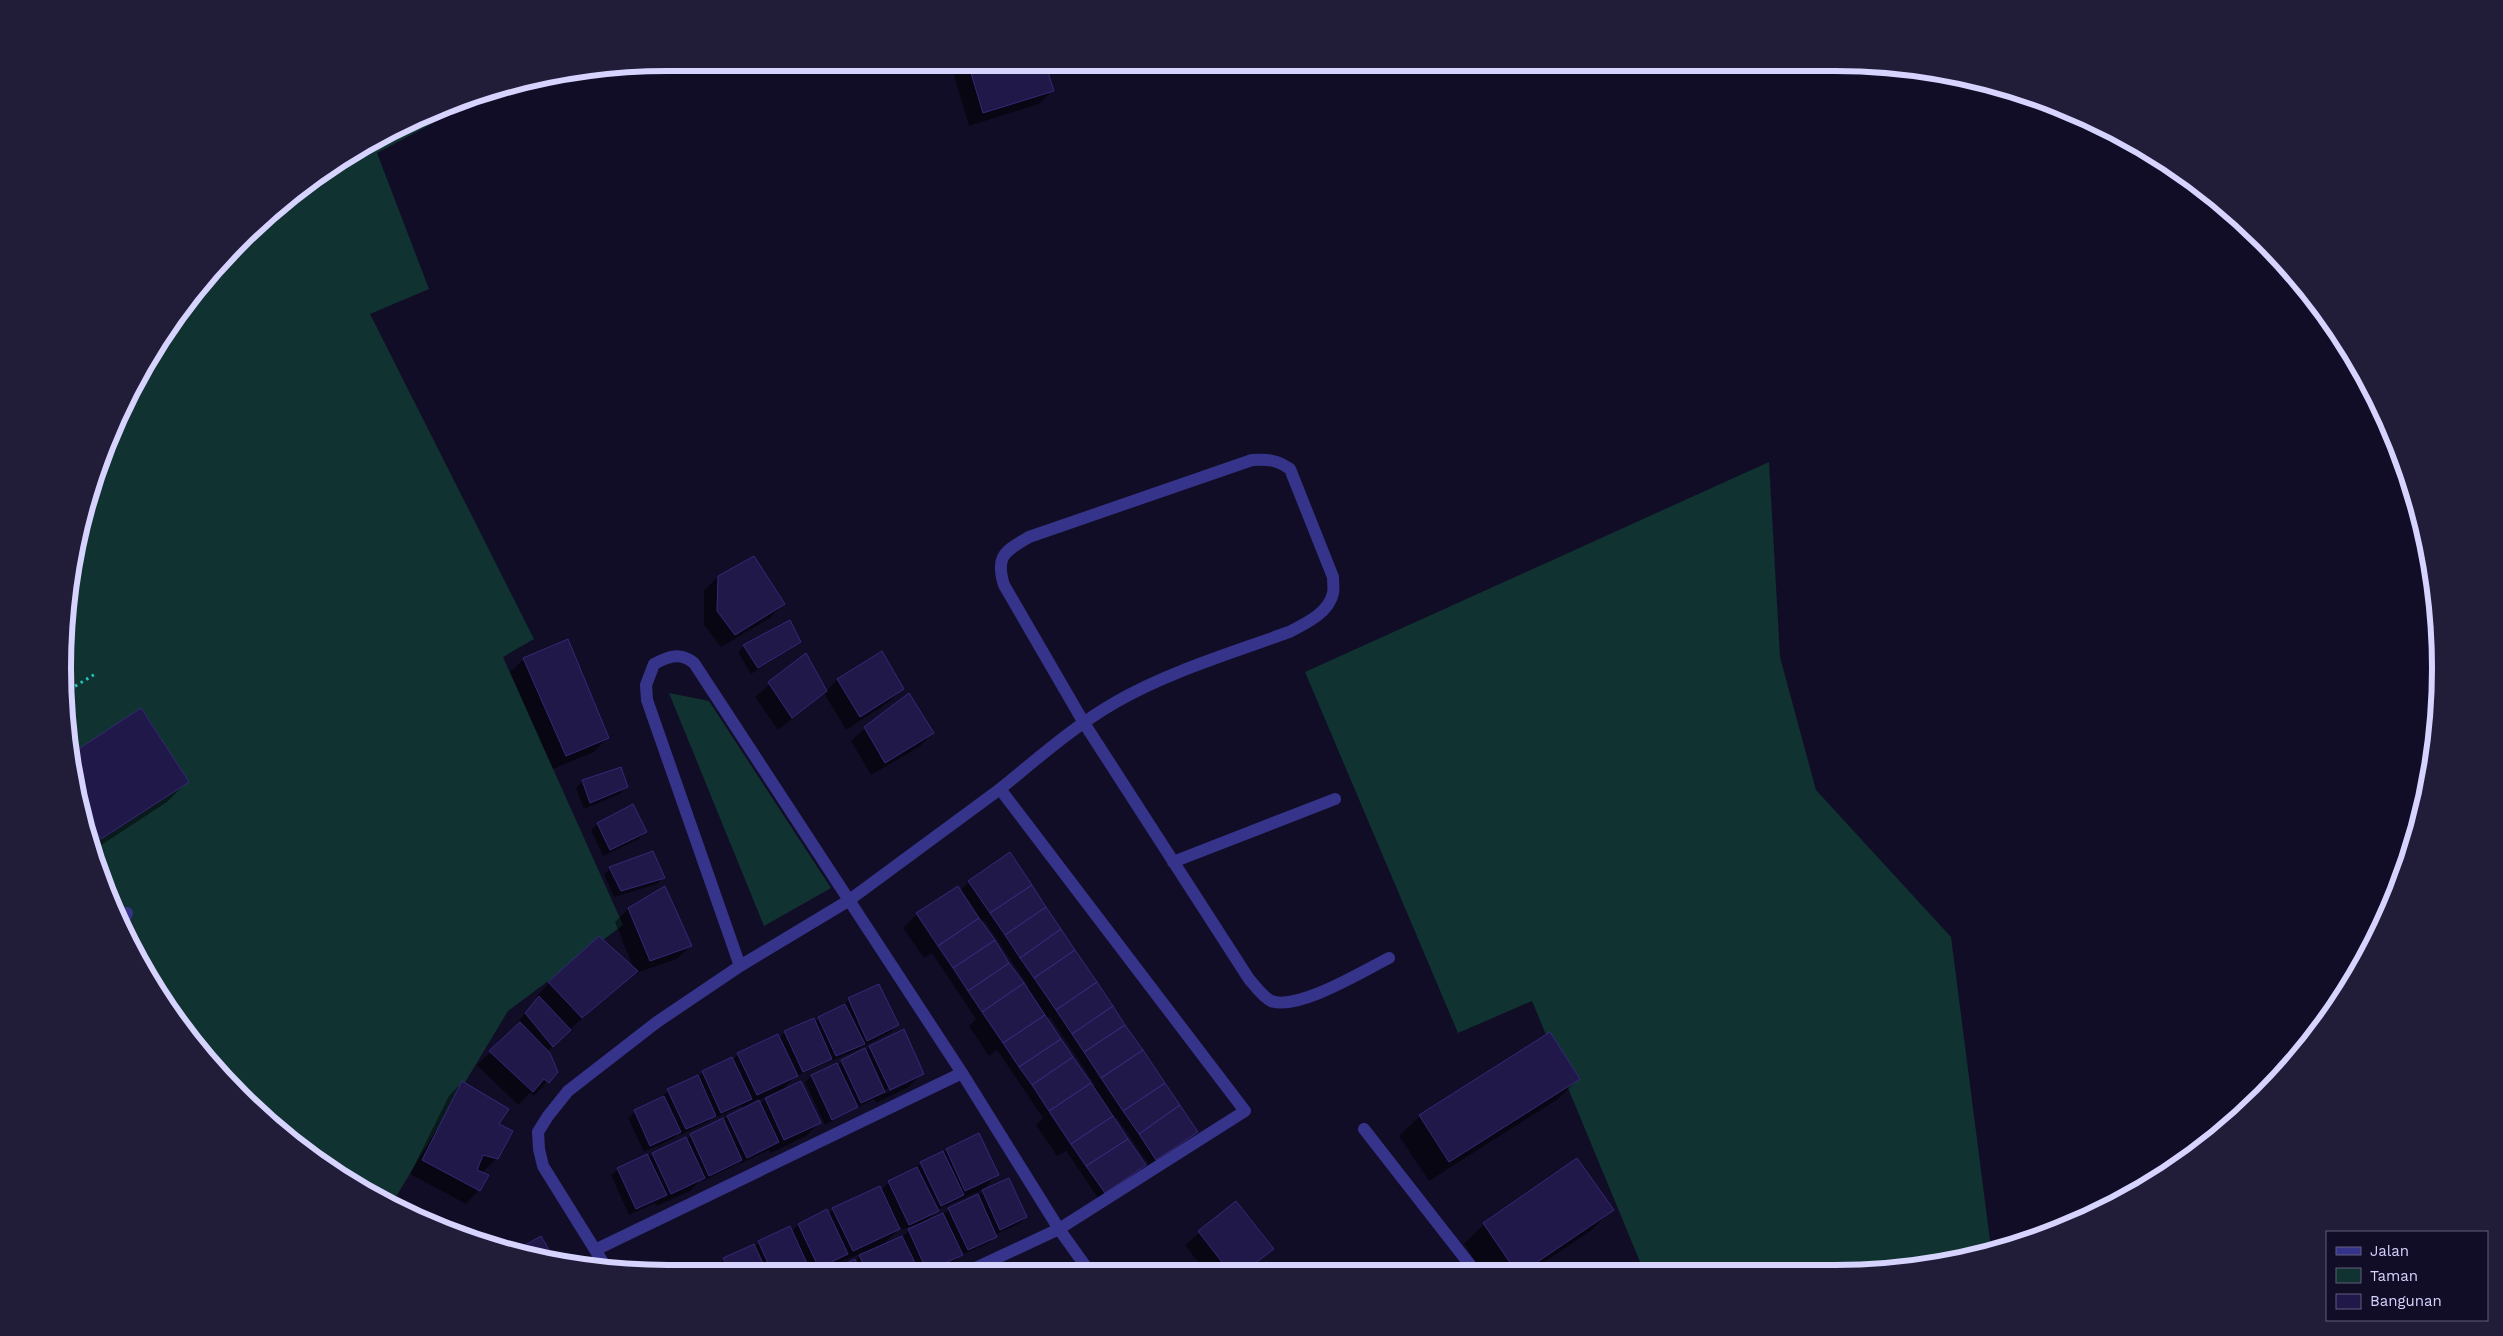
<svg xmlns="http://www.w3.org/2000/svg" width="2503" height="1336" viewBox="0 0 2503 1336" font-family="'Work Sans',sans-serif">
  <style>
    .green { fill: #103230 }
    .shadow { fill: #0007; fill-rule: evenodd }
    .building { fill: #21184a; stroke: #362878 }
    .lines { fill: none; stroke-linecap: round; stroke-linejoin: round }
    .path { stroke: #25c1b5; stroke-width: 3; stroke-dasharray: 2.5 4; stroke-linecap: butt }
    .street { stroke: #36348a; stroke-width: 12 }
    .rim { fill: none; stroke: #d7d3ff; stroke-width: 6 }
  </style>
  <rect width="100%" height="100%" fill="#110d27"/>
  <path class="green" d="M451,105l3,7 -77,41 52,136 -59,25 164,325 -31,18 120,268 -115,86 -117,194 -91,-56 -87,-82 -49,-63 -55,-104 -26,-76 -19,-116v-80l19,-116 26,-76 55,-104 49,-63 86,-81 67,-45z
    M1769,462l11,195 36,133 135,147 40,311 -77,20 -271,1 -111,-268 -74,32 -153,-361z
    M669,693l40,8 122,187 -67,38z"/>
  <path class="shadow" d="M962,63h82l8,28 -13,13 -70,22 -16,-54z
    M718,577l65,27 -13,14 -49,29 -17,-22v-35z
    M799,641l-7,7 -41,26 -13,-22 6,-6z
    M882,652l20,37 -13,13 -43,28 -22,-37 -46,37 -23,-33 50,-43 21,37 11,-11z
    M524,659l83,79 -13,14 -41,17 -43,-97z
    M865,728l68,5 -14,14 -48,28 -20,-34z
    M72,755l115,27 -20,20 -75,49 -9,-27z
    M583,781l43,6 -6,7 -36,15 -8,-21z
    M597,824l48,8 -6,7 -36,17 -12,-26z
    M610,868l53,9 -6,7 -43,13 -10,-22z
    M969,882l227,249 -47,34 -32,-47 -3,3 30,44 -46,33 -32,-47 -9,5 -21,-31 7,-7 -46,-68 -8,6 -20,-30 7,-7 -44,-66 -8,5 -21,-30 14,-14 41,-27 2,4zM984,920l44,66 -2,2 -45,-66zM1050,1017l45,68 -3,3 -46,-68zM1049,1113h3l24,35 -2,2z
    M628,909l63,37 -14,13 -41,14 -1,-1 -67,59 -21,21 9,20 -22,24 -4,-3 -12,12 -41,-40 44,-42 -2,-3 19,-21 -2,-2 13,-14 85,-14 -19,-47z
    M849,999l48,26 -6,7 -34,18 -61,26 -15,15 39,31 -14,14 -35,17 -2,-3 -29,14 -1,-2 -5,4 -31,15 -1,-2 -12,12 -33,15 -2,-3 -26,12 -18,-40 7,-6 30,-11 5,-4 33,-14 5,-4 52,-27 -1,-3 -27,12 -1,-2 -6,6 -28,13 -1,-2 -6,6 -29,13 -16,-34 7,-6 27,-14 6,-8 64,-30 6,-5 41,-17 6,-6 29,-10 29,-16zM766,1097v1l-6,6 -2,-3z
    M1550,1033l28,46 -20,20 -129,82 -30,-45 21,-20z
    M869,1047l53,26 -13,14 -33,16 -2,-4 -49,26 -20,-43 7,-6 25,-10 5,-5 23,-10zM908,1080v3l-24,11 -1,-3z
    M462,1082l35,42v34l-15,15 -3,17 -13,14 -56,-30 39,-78z
    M946,1150l51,25 -13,14 -47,21 -10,11 50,-24 6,-6 43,26 -7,7 -24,11 -6,8 -28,12 -14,13 -7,3 -110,1 25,-10 9,-10 -47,20h-112l12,-5 7,-8 30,-12 5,-5 32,-10 7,-7 30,-11 5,-5 48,-19 8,-8zM913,1226l-12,12 -20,9 20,-20 1,3z
    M1577,1160l35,49 -20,21 -58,39 -53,1 -17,-26 20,-20z
    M1236,1202l36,46 -24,22h-44l-19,-25z"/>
  <path class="building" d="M968,63h77l9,28 -71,22z
    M754,556l31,48 -50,31 -18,-24 1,-35z
    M790,620l11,22 -43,26 -15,-23z
    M568,639l41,99 -43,18 -43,-98z
    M882,651l22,38 -44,28 -23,-38z
    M806,653l21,38 -35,27 -24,-36z
    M909,693l25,40 -49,30 -21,-36z
    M141,708l48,74 -88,57 -21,-32 -9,-53z
    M621,767l7,20 -38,16 -8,-23z
    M633,804l14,28 -37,18 -13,-27z
    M653,851l12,27 -44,13 -12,-24z
    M1010,852l22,33 -42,28 -22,-32z
    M1032,885l14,22 -41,28 -15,-22z
    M665,886l27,60 -42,15 -22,-53z
    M958,886l21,32 -41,28 -22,-33z
    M1046,907l15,22 -41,29 -15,-23z
    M979,918l16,22 -42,28 -15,-22z
    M1061,929l14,21 -41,28 -14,-20z
    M599,936l39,35 -56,47 -34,-36z
    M995,940l14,23 -41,28 -15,-23z
    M1075,950l22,32 -41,28 -22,-32z
    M1009,963l15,20 -42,29 -14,-21z
    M1097,982l16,24 -41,28 -16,-24z
    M1024,983l21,32 -42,28 -21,-31z
    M879,984l20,41 -32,16 -19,-43z
    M539,996l32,34 -18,17 -28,-34z
    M845,1004l20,40 -29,12 -18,-39z
    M1113,1006l12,19 -41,27 -12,-18z
    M1045,1015l16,24 -42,28 -16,-24z
    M814,1018l18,41 -29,13 -19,-41z
    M520,1022l30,31 8,19 -9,11 -5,-4 -11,13 -44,-41z
    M1125,1025l18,25 -42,28 -17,-26z
    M904,1029l20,45 -34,16 -21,-44z
    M1550,1032l30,47 -131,83 -30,-47z
    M778,1034l20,42 -41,19 -20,-42z
    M1061,1039l12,18 -41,28 -13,-18z
    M865,1048l20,44 -24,11 -20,-43z
    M1143,1050l22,33 -42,28 -22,-33z
    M732,1057l20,42 -31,14 -19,-42z
    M1073,1057l18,26 -42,28 -17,-26z
    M837,1063l21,44 -26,13 -21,-45z
    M698,1075l18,41 -30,13 -19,-40z
    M462,1081l47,28 -10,15 14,7 -15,28 -15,-4 -6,15 12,5 -9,16 -58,-31z
    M801,1081l20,42 -37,17 -19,-42z
    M1091,1083l22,33 -42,28 -22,-33z
    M1165,1083l15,22 -41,29 -16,-23z
    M664,1096l17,36 -31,14 -16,-36z
    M759,1100l20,42 -32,16 -20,-42z
    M1180,1105l18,27 -42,28 -17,-26z
    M1113,1116l15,23 -42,27 -15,-22z
    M723,1118l19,42 -33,16 -19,-42z
    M979,1133l20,42 -34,16 -19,-42z
    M686,1137l19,41 -34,16 -19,-41z
    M1128,1139l18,26 -41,28 -19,-27z
    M943,1151l21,44 -23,11 -21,-44z
    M647,1154l20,41 -31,14 -19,-41z
    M1577,1158l37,52 -87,59 -12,1 -32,-47z
    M917,1167l22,44 -30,14 -21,-44z
    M1009,1178l18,39 -27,13 -18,-40z
    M880,1186l20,43 -47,22 -21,-43z
    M978,1194l19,43 -29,13 -20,-42z
    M1236,1201l38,48 -28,21h-18l-30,-39z
    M827,1209l21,45 -29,14 -21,-44z
    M943,1213l20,42 -36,16 -19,-42z
    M790,1226l21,46h-39l-14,-31z
    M541,1236l14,24 -44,-7z
    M902,1236l17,35h-52l-8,-16z
    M754,1244l13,28h-37l-7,-14z
    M855,1259l6,13h-34z
    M719,1264l3,8h-20z"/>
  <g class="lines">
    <path class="path" d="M64,693l31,-19"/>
    <path class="street" d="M1173,862l162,-63
      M122,924l5,-11
      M740,966l-93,-266 -1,-15 8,-21c15,-8 26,-12 40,-1l268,410 97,156 30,42
      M1364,1129l110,141
      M595,1250l367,-177
      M607,1269l-64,-103 -4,-17 -1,-17 10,-16 20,-25 89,-69 83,-56 108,-65 152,-112
      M969,1271l90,-42 186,-118 -245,-322c37,-30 74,-63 116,-87 54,-31 116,-49 173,-70 16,-8 40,-19 44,-39 1,-4 0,-11 0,-16l-43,-108c-13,-9 -22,-10 -38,-9l-223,77c-24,14 -34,19 -25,48l80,138 165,256c6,7 14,18 22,22 27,10 92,-30 118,-43"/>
  </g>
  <path d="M0 0H2503V1336H0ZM668 71H1835A597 597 0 0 1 2432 668V668A597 597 0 0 1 1835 1265H668A597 597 0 0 1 71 668V668A597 597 0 0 1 668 71Z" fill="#211d38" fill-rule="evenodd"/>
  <path class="rim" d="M668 71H1835A597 597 0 0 1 2432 668V668A597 597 0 0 1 1835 1265H668A597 597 0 0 1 71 668V668A597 597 0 0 1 668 71Z"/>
  <rect x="2326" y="1231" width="162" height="90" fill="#110d27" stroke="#605c7d"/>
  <rect x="2336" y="1247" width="25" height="8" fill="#36348a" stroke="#605c7d"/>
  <text x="2370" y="1256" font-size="15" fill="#d7d3ff">Jalan</text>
  <rect x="2336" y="1268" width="25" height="15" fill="#103230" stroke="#605c7d"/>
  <text x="2370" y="1281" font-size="15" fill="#d7d3ff">Taman</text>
  <rect x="2336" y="1294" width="25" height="15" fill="#21184a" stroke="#605c7d"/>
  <text x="2370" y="1306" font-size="15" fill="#d7d3ff">Bangunan</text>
</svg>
